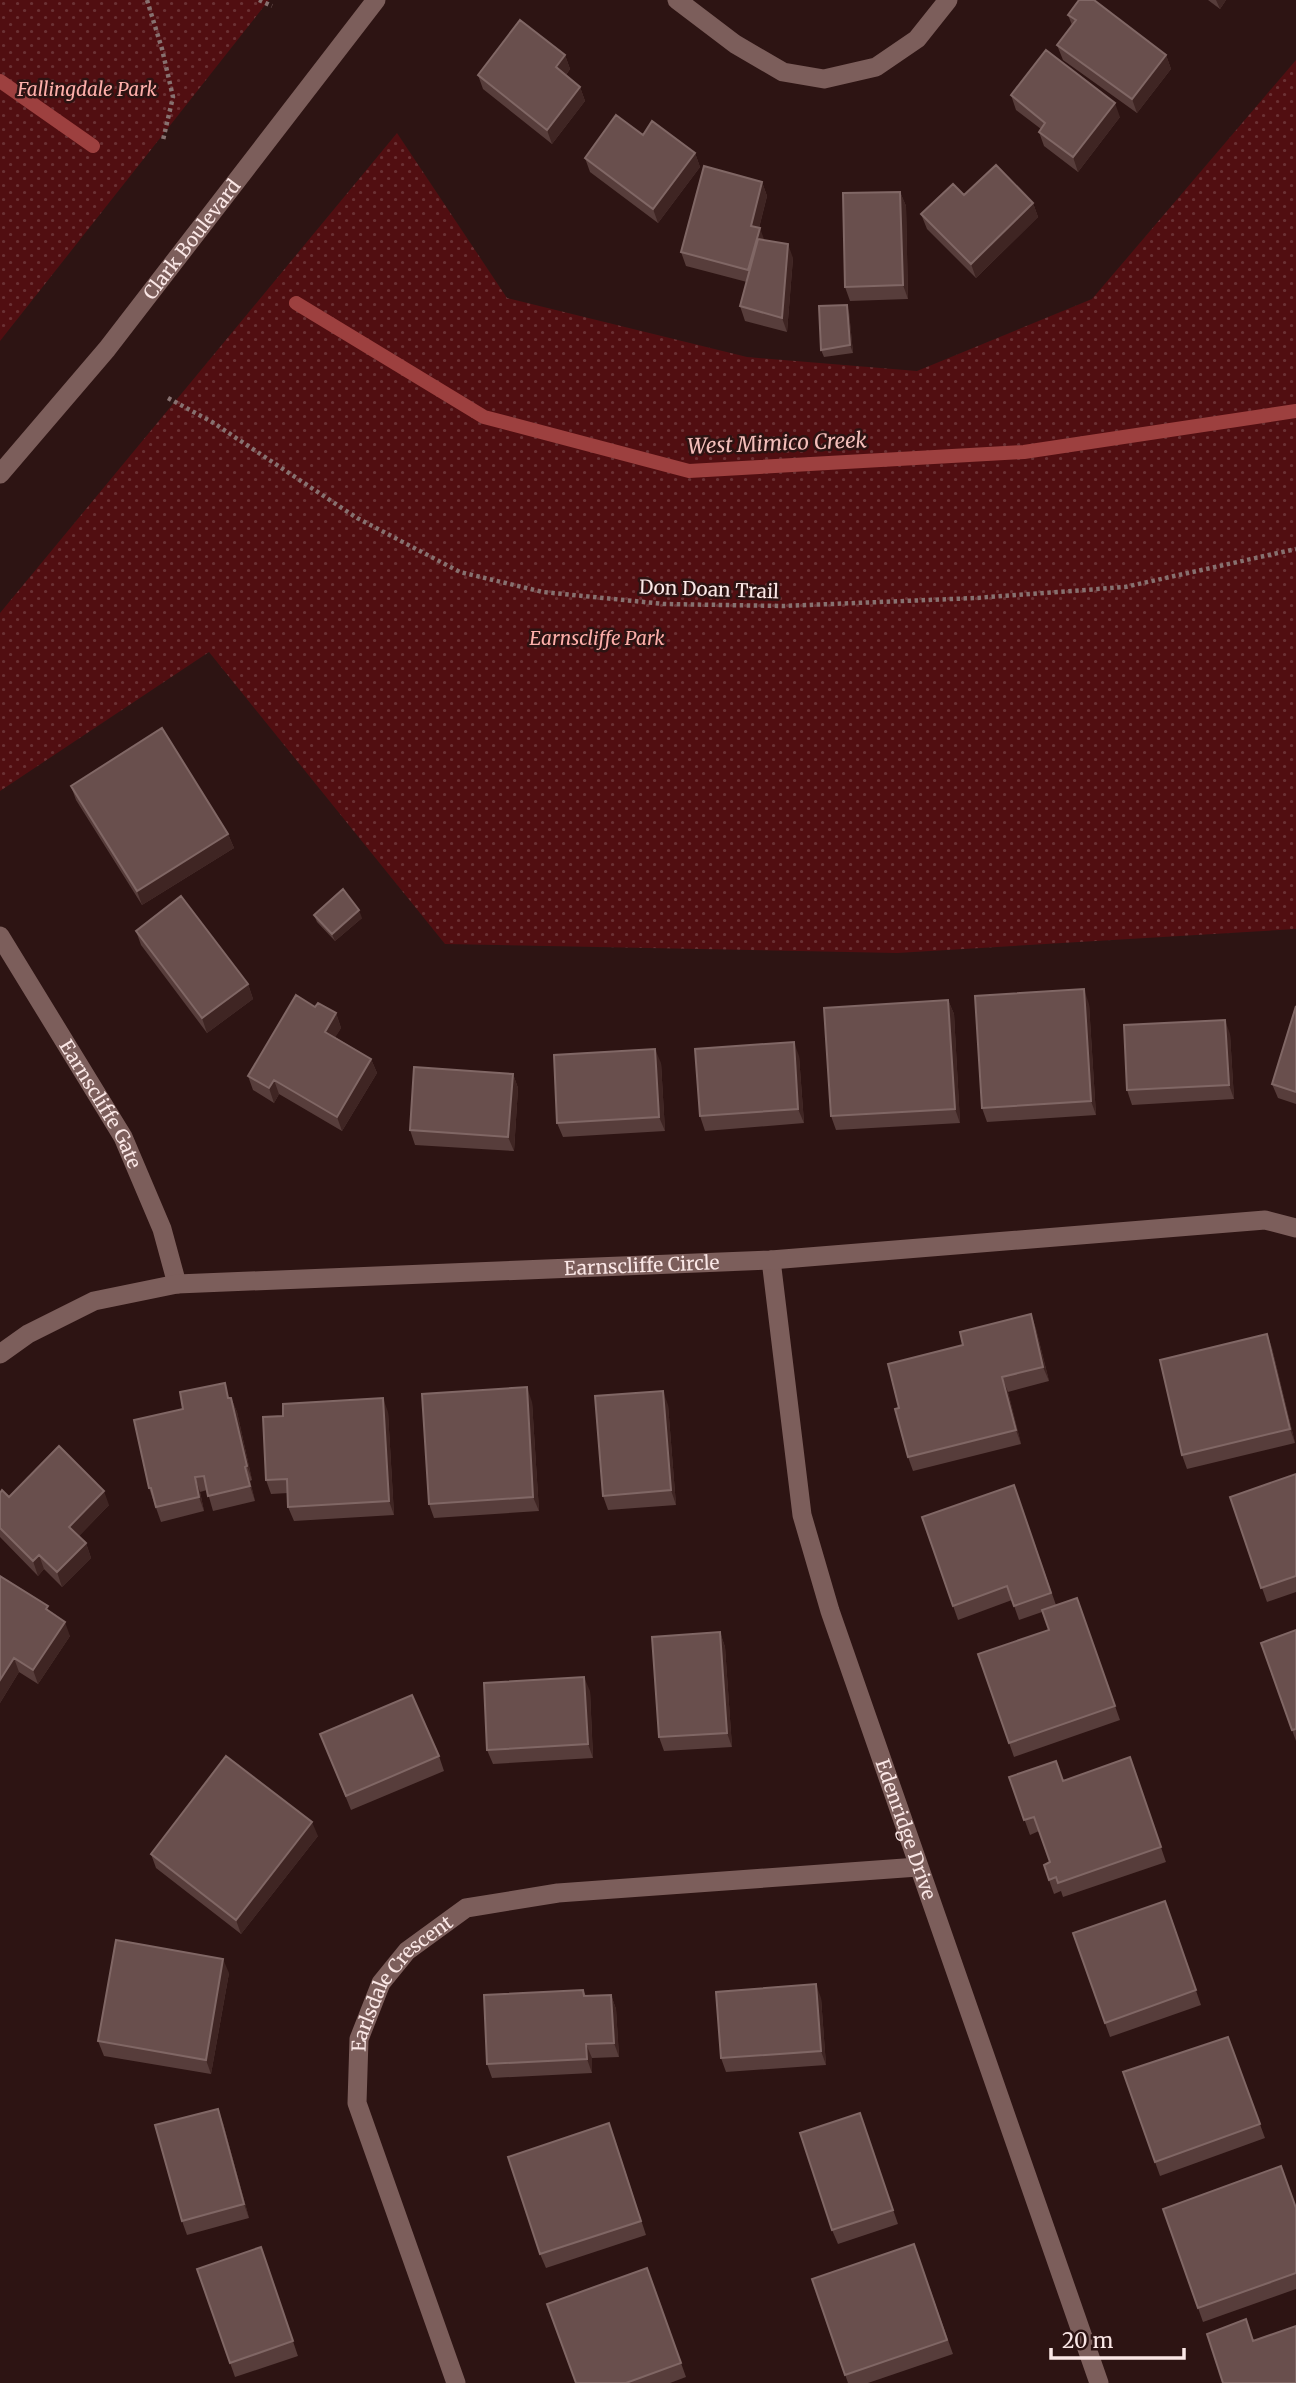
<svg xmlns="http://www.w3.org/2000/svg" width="1296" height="2383" viewBox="0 0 1296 2383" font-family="Merriweather,serif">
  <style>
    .park { fill: url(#park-dots) }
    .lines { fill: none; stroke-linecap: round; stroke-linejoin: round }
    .stream { stroke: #9d403f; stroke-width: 14 }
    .path { stroke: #877170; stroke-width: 4.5; stroke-dasharray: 3.5 3.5; stroke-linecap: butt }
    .minor { stroke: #7c5e5b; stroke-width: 19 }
    .tertiary { stroke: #7c5e5b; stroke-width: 19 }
    .wall { fill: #573d3b }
    .shaded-wall { fill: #3f2523 }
    .building { fill: #694f4d; stroke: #806765; stroke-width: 2 }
    .labels { text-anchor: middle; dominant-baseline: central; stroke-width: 5; stroke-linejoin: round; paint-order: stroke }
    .park-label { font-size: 19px; font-style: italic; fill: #feafaa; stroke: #2d1413 }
    .street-label { font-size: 19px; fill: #fae7e6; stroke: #2d1413 }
    .water-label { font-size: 21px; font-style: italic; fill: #f3beba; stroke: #2d1413 }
  </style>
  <defs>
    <pattern id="park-dots" width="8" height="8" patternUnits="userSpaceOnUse" patternTransform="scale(1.75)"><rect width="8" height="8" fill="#510e11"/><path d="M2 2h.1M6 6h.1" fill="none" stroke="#6b3134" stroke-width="1.8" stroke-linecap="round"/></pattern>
  </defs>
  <rect width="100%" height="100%" fill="#2d1413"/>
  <path class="park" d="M0,0h269l-269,341z
    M1296,60v869l-399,24 -452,-9 -236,-292 -209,139v-178l397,-480 110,165 240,59 170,14 175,-72z"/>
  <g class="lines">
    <path class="stream" d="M0,81l93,65
      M296,303l188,114 205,54 335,-19 272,-41"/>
    <path class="path" d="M147,0l15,49 11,48 -10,43
      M259,0l13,6
      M168,398l44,24 145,96 103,54 83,20 121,12 119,2 193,-8 149,-11 171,-38"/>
    <g class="minor">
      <path d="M677,0l58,44 48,28 41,7 52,-12 41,-28 31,-39"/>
      <path id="s1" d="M0,936l123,201 39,92 15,55"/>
      <path id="s2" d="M771,1260l31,255 28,96 269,772"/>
      <path id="s3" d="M0,1354l28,-20 66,-33 83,-17 594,-24 494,-40 31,8"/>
      <path id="s4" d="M456,2383l-99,-280 2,-64 22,-56 26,-32 59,-43 92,-15 360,-26"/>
    </g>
    <path class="tertiary" id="s5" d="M0,474l107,-125 269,-349"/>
  </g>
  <path class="wall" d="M1208,0h18l-6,9z
    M1068,15l98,40 5,14 -34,44 -74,-53 -6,-15 15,-20z
    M565,55l5,14 -4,6 14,12 5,14 -33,43 -69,-55 -5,-14z
    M1011,95l109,22 -42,55 -34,-26 -5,-14 2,-3 -25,-19z
    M643,135l52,18 5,14 -42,56 -68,-51 -5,-14z
    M762,182l5,14 -8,32 5,12 29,18 -6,74 -42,-11 -5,-15 7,-24 -61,-16 -5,-14z
    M900,192l6,14 2,93 -58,2 -5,-14z
    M964,195l69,8 5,14 -62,61 -49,-49 -6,-15z
    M849,312l4,41 -29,4 -3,-7z
    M71,786l157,48 6,14 -92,57 -66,-105z
    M314,915l48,3 -27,23 -18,-19z
    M136,931l112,53 5,15 -46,34 -66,-88z
    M948,1000l6,14 6,109 -124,7 -5,-14z
    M1089,1004l7,111 -109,7 -5,-14z
    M1296,1006v98l-18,-6 -6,-14z
    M315,1007l21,6 5,15 -6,9 36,22 6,14 -35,58 -63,-37 -5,9 -21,-13 -5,-14z
    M1230,1034l4,65 -102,6 -5,-15z
    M799,1056l5,67 -99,8 -5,-15z
    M661,1063l4,68 -102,6 -6,-14z
    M513,1074l5,14 -4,63 -99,-6 -5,-15z
    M1031,1314l5,15 13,52 -41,11 13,52 -108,27 -5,-14 55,-112z
    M1267,1334l5,14 23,95 -108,26 -5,-14z
    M231,1398l6,14 15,68 -2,1 5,20 -42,10 -6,-21 -7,2 4,19 -43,11 -12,-34z
    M532,1402l7,109 -105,7 -5,-14z
    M668,1405l8,100 -68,5 -5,-14z
    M388,1412l6,103 -100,6 -6,-14v-14l-17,1 -5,-14z
    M1296,1474v118l-29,10 -37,-105z
    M1014,1485l42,120 21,-7 43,122 -106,37 -36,-103 71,-24 -7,-18 -23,8 -7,-20 -54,20 -36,-103z
    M0,1493l9,4 100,8 -31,32 8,6 5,15 -29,29 -18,-18 -6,7 -38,-39z
    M0,1576l50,36 20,24 -32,48 -19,-12 -19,31z
    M1296,1630v111l-4,-11z
    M720,1632l5,15 7,100 -68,4 -5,-14z
    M590,1691l3,67 -100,6 -6,-14z
    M320,1734l119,22 5,15 -93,39z
    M1130,1757l36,105 -103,35 -2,-6 -7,3 -5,-14 1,-18 -11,-31 -9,4 -21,-58 54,4z
    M318,1836l-77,98 -85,-66 -5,-14z
    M1165,1901l36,104 -91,32 -37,-104z
    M229,1973l-18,101 -107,-18 -6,-15z
    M583,1990l3,6 25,-1 5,14 3,48 -27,1v15l-100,5 -5,-14z
    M821,1998l5,67 -100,7 -5,-14z
    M1228,2037l37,101 -105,38 -37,-104z
    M860,2113l38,111 -60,20 -6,-14z
    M223,2123l26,95 -62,17 -5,-14z
    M614,2137l32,98 -100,33 -6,-14z
    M1296,2208v81l-93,33 -40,-113z
    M914,2244l39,110 -85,29h-20l-36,-104z
    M261,2247l37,109 -63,21 -38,-108z
    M647,2268l39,109 -16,6h-94z"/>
  <path class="shaded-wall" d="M1216,0h10l-6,9z
    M565,55l5,14 -9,12 -5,-14z
    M1166,55l5,14 -34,44 -5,-14z
    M580,87l5,14 -33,43 -5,-14z
    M1115,103l5,14 -42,55 -5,-15z
    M695,153l5,14 -42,56 -5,-14z
    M762,182l5,14 -11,44 -5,-14z
    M900,192l6,14 2,93 -5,-14z
    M1033,203l5,14 -62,61 -5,-14z
    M760,228l5,14 -12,42 -5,-14z
    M788,244l5,14 -6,74 -5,-14z
    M847,305l2,7 4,41 -3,-8z
    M228,834l6,14 -92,57 -5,-14z
    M359,910l3,8 -27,23 -3,-7z
    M248,984l5,15 -46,34 -5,-15z
    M1084,989l5,15 7,111 -5,-14z
    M948,1000l6,14 6,109 -5,-14z
    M336,1013l5,15 -11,18 -5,-14z
    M1225,1020l5,14 4,65 -5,-14z
    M794,1042l5,14 5,67 -6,-14z
    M655,1049l6,14 4,68 -6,-14z
    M371,1059l6,14 -35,58 -5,-14z
    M513,1074l5,14 -4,63 -6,-14z
    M274,1080l5,14 -5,9 -5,-15z
    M1031,1314l5,15 13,52 -6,-14z
    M1267,1334l5,14 23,95 -5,-14z
    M1002,1377l6,15 13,52 -5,-14z
    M527,1387l5,15 7,109 -6,-14z
    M663,1391l5,14 8,100 -5,-15z
    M231,1398l6,14 15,68 -5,-14z
    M383,1398l5,14 6,103 -5,-14z
    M245,1467l5,14 5,20 -5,-15z
    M195,1477l5,15 4,19 -5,-14z
    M104,1491l5,14 -35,36 -5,-14z
    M86,1543l5,15 -29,29 -5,-15z
    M39,1555l5,14 -6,7 -5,-15z
    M65,1622l5,14 -32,48 -5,-14z
    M720,1632l5,15 7,100 -5,-14z
    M14,1658l5,14 -19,31v-23z
    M584,1677l6,14 3,67 -5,-14z
    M312,1822l6,14 -77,98 -5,-14z
    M223,1959l6,14 -18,101 -5,-14z
    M816,1984l5,14 5,67 -5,-14z
    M611,1995l5,14 3,48 -5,-14z
    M586,2044l6,14v15l-5,-14z
    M218,2109l5,14 26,95 -5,-14z"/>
  <path class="building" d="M1079,0h15l72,55 -34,44 -75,-54 19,-25 -8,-5z
    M520,20l45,35 -9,12 24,20 -33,43 -69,-55z
    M1046,50l69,53 -42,54 -34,-25 6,-9 -34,-28z
    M616,115l27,20 9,-14 43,32 -42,56 -68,-51z
    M996,165l37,38 -62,61 -50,-50 32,-30 11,11z
    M704,166l58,16 -11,44 9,2 -12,42 -67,-18z
    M900,192l3,93 -58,2 -2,-94z
    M758,239l30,5 -6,74 -42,-12z
    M847,305l3,40 -29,5 -2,-44z
    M162,728l66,106 -91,57 -66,-105z
    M343,889l16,21 -27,24 -18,-19z
    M181,896l67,88 -46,34 -66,-87z
    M1084,989l7,112 -109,7 -7,-112z
    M296,995l19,12 3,-4 18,10 -11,19 46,27 -34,58 -63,-37 -5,8 -21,-12z
    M948,1000l7,109 -124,7 -7,-108z
    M1296,1006v86l-24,-8z
    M1225,1020l4,65 -102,5 -3,-65z
    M794,1042l4,67 -98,7 -5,-67z
    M655,1049l4,68 -102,6 -3,-68z
    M414,1067l99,7 -5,63 -98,-7z
    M1031,1314l12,53 -41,10 14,53 -108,27 -13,-48 4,-1 -11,-44 75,-19 -3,-13z
    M1267,1334l23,95 -108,26 -22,-95z
    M225,1383l3,15h3l16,68 -2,1 5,19 -42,10 -4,-20 -9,1 4,20 -43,10 -5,-19h-2l-15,-68 49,-11 -3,-17z
    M527,1387l6,110 -104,7 -7,-110z
    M663,1391l8,99 -68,6 -8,-100z
    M383,1398l6,103 -101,6 -1,-28 -21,1 -3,-63 20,-1v-12z
    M59,1446l45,45 -35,36 17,16 -29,29 -18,-17 -6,6 -33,-33v-35l2,-3 7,7z
    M1296,1474v102l-35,12 -31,-91z
    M1014,1485l37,108 -37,13 -7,-20 -54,20 -31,-89z
    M0,1576l48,30 -2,3 19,13 -32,48 -19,-12 -14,22z
    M1077,1598l38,108 -106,37 -31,-89 71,-24 -7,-20z
    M1296,1630v99l-4,1 -31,-87z
    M720,1632l7,101 -68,4 -7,-100z
    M584,1677l4,67 -101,6 -3,-67z
    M412,1695l27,61 -93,40 -26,-62z
    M226,1756l86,66 -76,98 -85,-66z
    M1130,1757l31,90 -103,36 -2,-6 -7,3 -5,-15 6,-3 -16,-45 -10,3 -15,-43 47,-16 7,20z
    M1165,1901l31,89 -91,33 -32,-90z
    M116,1940l107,19 -17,101 -108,-19z
    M816,1984l5,67 -100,7 -5,-66z
    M583,1990l1,6 27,-1 3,48 -28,1 1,15 -100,5 -3,-69z
    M1228,2037l32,87 -105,38 -32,-90z
    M218,2109l26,95 -62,17 -27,-96z
    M860,2113l33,97 -61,20 -32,-97z
    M609,2123l32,98 -101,33 -32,-97z
    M1281,2166l15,42v65l-98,35 -35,-99z
    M914,2244l33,96 -102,35 -33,-96z
    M261,2247l32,94 -63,22 -33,-94z
    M647,2268l34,95 -55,20h-50l-29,-79z
    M1246,2319l7,22 43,-15v57h-73l-16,-49z"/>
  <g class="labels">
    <g class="park-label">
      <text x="87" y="89">Fallingdale Park</text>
      <text x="597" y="638">Earnscliffe Park</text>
    </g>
    <g class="street-label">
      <text stroke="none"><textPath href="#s5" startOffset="303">Clark Boulevard</textPath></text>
      <text transform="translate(709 589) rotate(2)">Don Doan Trail</text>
      <text stroke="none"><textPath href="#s1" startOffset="196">Earnscliffe Gate</textPath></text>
      <text stroke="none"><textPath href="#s3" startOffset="658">Earnscliffe Circle</textPath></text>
      <text stroke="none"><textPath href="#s2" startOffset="588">Edenridge Drive</textPath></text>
      <text stroke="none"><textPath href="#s4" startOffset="432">Earlsdale Crescent</textPath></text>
    </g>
    <g class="water-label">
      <text transform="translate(777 443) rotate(-2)">West Mimico Creek</text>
    </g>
  </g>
  <path d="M1051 2348v10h133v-10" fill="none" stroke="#fae7e6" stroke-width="3.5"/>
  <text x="1062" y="2348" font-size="21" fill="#fae7e6" stroke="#2d1413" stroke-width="5" paint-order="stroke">20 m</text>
</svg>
